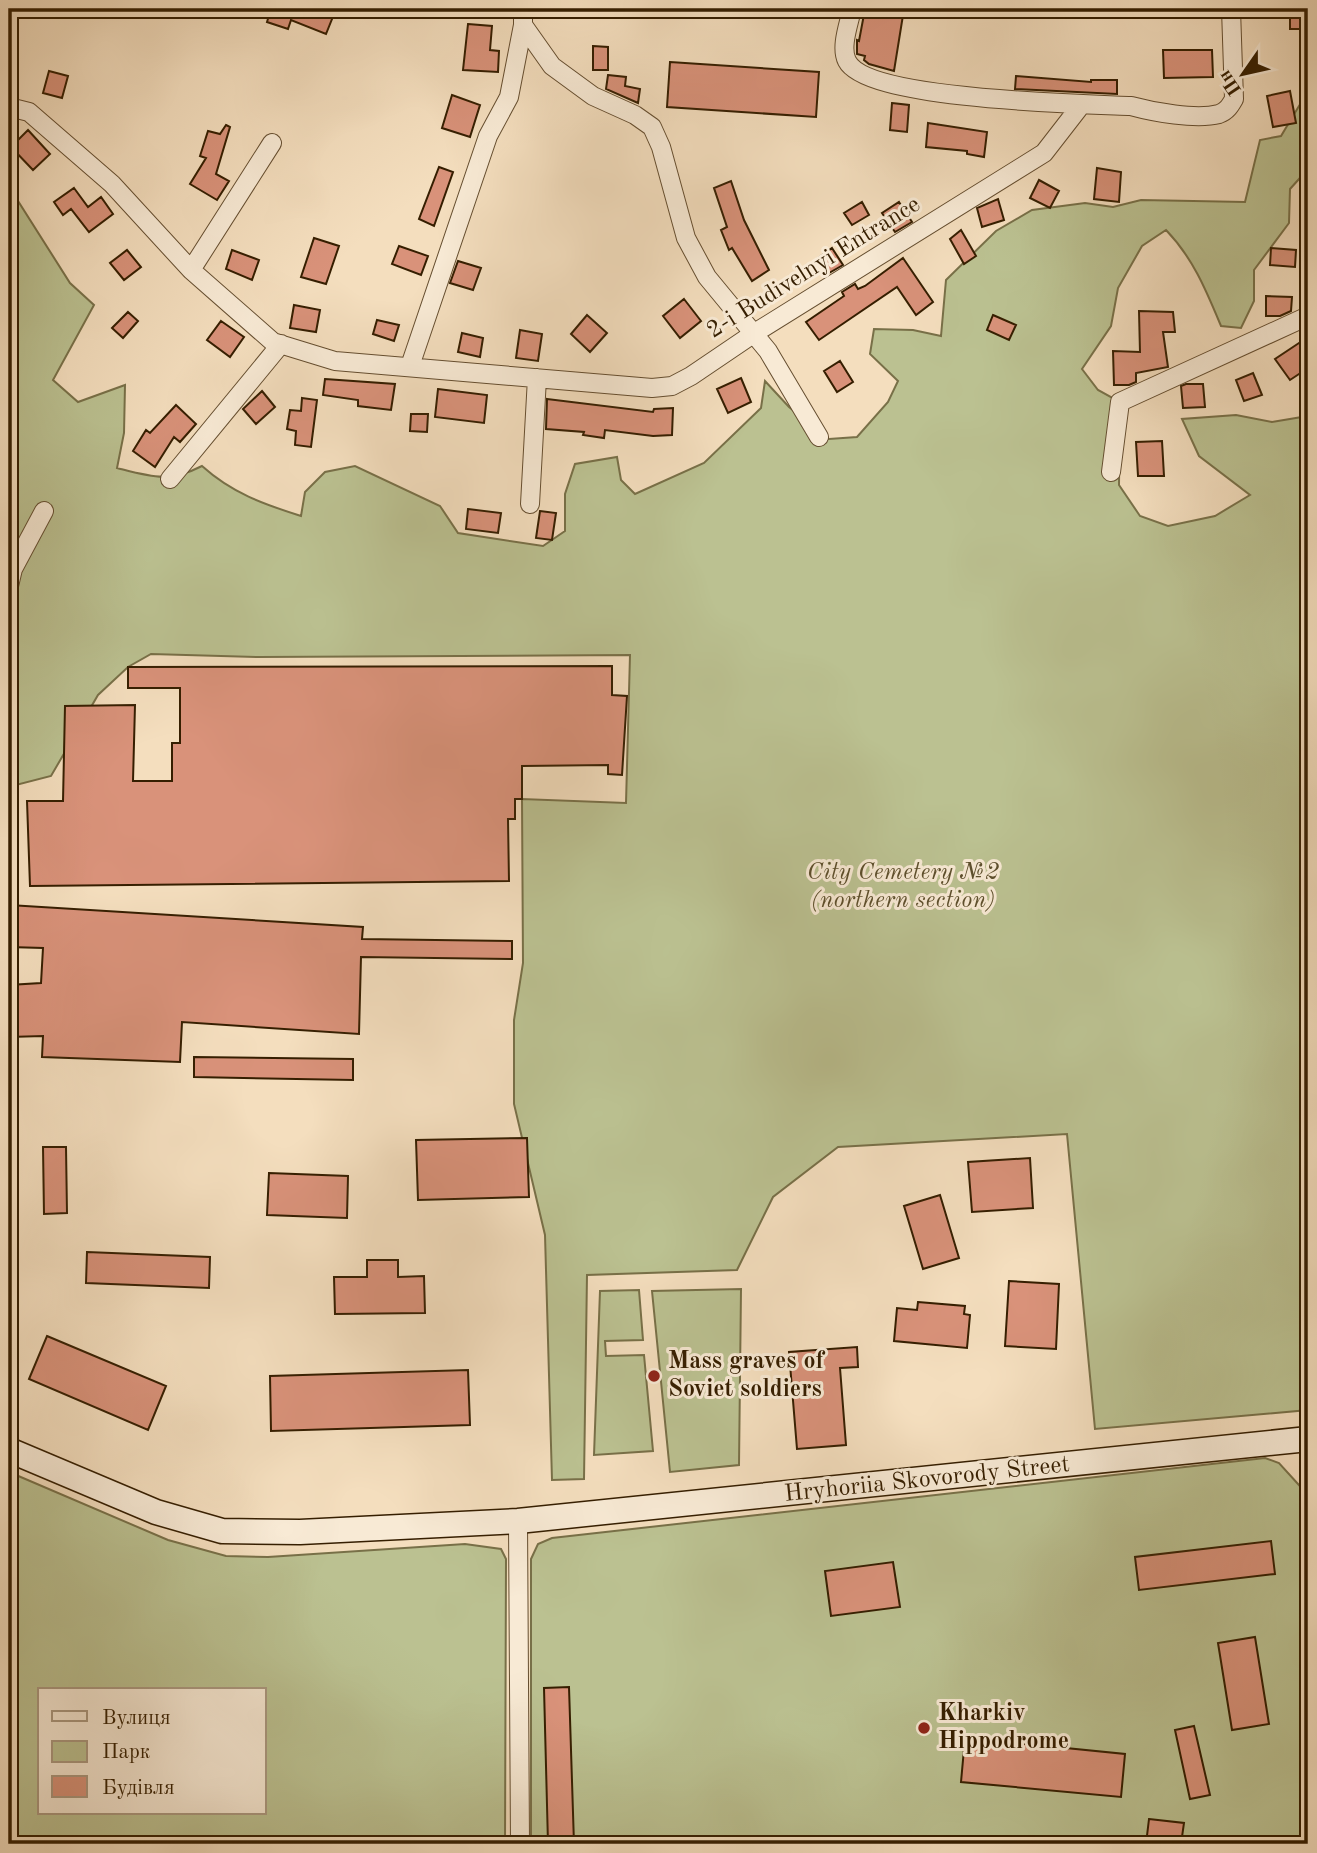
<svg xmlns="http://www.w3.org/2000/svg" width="1317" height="1853" viewBox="0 0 1317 1853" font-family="'Old Standard TT',serif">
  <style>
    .green { fill: #bbc191; stroke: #787048; stroke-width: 2; fill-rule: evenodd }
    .building { fill: #d9927a; stroke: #351e00; stroke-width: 2 }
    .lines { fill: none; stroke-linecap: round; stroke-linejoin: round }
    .street-casing { stroke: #654e30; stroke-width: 20 }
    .secondary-casing { stroke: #351e00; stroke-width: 27 }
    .street { stroke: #f8ead5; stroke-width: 18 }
    .secondary { stroke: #f8ead5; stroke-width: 24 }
    .poi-dot { fill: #8f2418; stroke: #f8ead5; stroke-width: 2.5 }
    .labels { text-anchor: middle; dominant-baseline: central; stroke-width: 6; stroke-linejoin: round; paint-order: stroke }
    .street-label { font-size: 24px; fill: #351e00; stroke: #f8ead5 }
    .park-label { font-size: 24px; font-style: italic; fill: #5d4f2c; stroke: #f8ead5 }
    .poi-label { font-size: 24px; font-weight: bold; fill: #351e00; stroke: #f8ead5; text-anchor: start }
  </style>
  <rect width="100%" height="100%" fill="#f4debe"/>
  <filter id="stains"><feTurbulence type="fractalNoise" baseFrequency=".00286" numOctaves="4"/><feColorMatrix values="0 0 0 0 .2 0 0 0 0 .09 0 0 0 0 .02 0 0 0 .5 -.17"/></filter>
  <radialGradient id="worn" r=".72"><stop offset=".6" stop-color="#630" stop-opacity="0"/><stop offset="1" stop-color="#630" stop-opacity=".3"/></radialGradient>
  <path class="green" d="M1307,69l1,100 -18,20 -1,34 -35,47v31l-13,27 -20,-2c-15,-36 -28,-68 -55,-96l-24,16 -24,42 -7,38 -29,43 16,21 22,12 -1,83 21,31 28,10 47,-10 35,-21 -51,-39 -17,-37 54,-4 36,7 36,-6v994l-213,19 -28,-295 -229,13 -65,50 -36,73 -150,5 -3,204 -32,1 -7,-245 -31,-131v-84l9,-57 -1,-164 104,4 4,-148 -372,2 -107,-3 -23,13 -30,28 -47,81 -35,9 -7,-4v-587l9,7 52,82 24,22 -41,75 25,22 47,-17 -1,48 -7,35c35,9 52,15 85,-2 30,27 61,38 99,50l4,-24 20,-20 30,-6 85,40 18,27 85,13 22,-15v-37l10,-30 42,-7 4,23 14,14 69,-31 57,-55 4,-27 24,26 40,32 28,-2 31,-35 10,-21 -28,-27 4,-25 39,1 28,6 5,-56 50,-49 36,-21 53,-7 28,4 28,-7 104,2 15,-62 21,-4 24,-40z
    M741,1289l-2,176 -69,7 -18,-181z
    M639,1290l4,50 -38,1 1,15 38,-1 9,96 -59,4 6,-164z
    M1265,1458l14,5 29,32v349h-777v-285l7,-15 14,-6z
    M9,1472l159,68 58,16 42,1 197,-13 36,5 5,10 -1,285h-496zM40,1690h224v123h-224z"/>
  <path class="building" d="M265,9h71l-10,25 -35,-14 -3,9 -21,-7 3,-10z
    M865,9h39l-10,62 -25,-7 -5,-4 1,-4 -8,-2v-14l2,1z
    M1290,9h18v20h-18z
    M468,24l24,2 -2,24 9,1 -1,21 -35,-2z
    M593,46l15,1v23h-15z
    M1163,50h49l1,27 -49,1z
    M670,62l149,10 -3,45 -149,-10z
    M49,71l19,5 -6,22 -19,-5z
    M608,75l18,2 -1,9 15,3 -2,14 -32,-14z
    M1016,76l75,6v-2h26v14l-102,-5z
    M1290,91l6,32 -23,4 -6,-31z
    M452,95l28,10 -10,32 -28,-9z
    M892,103l17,2 -2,27 -17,-2z
    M928,123l59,9 -3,25 -17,-3v-3l-41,-4z
    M226,125l4,2 -14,47 13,7 -12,19 -27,-16 16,-26 -6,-2 8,-25 12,3z
    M28,130l22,24 -17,16 -22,-23z
    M439,167l14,5 -19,54 -15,-7z
    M1097,168l24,4 -2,30 -25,-3z
    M1039,180l20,11 -9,17 -20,-10z
    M731,181l13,39 25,50 -17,11 -20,-33 -3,2 -8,-20 6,-3 -13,-39z
    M74,188l14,19 13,-10 12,17 -24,18 -18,-23 -8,6 -9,-13z
    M998,199l6,21 -22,7 -5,-19z
    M862,202l7,13 -17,10 -8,-12z
    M899,202l13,20 -17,10 -13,-19z
    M961,230l15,26 -12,8 -14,-25z
    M314,238l25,8 -13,38 -25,-7z
    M399,246l29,10 -7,19 -29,-11z
    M832,248l11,17 -14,8 -11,-15z
    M1271,248l25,2 -1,17 -25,-2z
    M127,250l14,17 -17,13 -14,-17z
    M232,250l27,10 -7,20 -26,-11z
    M903,258l30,44 -17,13 -19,-28 -78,53 -13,-18 38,-26 -2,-4 13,-8 3,5 7,-3z
    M458,261l23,7 -8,22 -23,-7z
    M1266,296l26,1 -1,14 -11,5h-14z
    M684,299l17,22 -21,17 -17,-22z
    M294,305l26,5 -4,22 -26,-4z
    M1139,311l34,1 2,20h-12l5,35 -32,6v9l-7,3h-15l-1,-34 27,1z
    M128,312l10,9 -15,17 -11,-10z
    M587,315l20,18 -17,19 -19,-18z
    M993,315l23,10 -7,15 -22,-10z
    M377,320l22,5 -5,16 -21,-7z
    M221,321l23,16 -14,20 -23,-17z
    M520,330l22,4 -4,27 -22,-3z
    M462,333l21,5 -3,19 -22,-5z
    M1308,337v31l-18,12 -15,-21z
    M840,361l13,21 -16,10 -13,-21z
    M1253,373l9,22 -18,6 -8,-21z
    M741,378l10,24 -23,11 -11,-24z
    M325,379l70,5 -4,26 -33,-4v-6l-35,-5z
    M1186,384h17l2,23 -22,1 -2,-22z
    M438,389l49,6 -3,28 -49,-6z
    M262,391l13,16 -19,17 -13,-15z
    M302,398l15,2 -6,47 -16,-2 1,-14 -9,-2 3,-19 11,1z
    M547,399l106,13 1,-3 19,-1 -1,27 -19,1 -48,-6 -1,8 -21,-3 1,-3 -38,-3z
    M176,405l20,19 -16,18 -6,-5 -19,30 -22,-16 13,-21 4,3z
    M411,414h17l-1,18 -17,-1z
    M1162,441l2,35h-26l-2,-34z
    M468,509l33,4 -3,20 -32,-4z
    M540,511l16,2 -4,27 -16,-2z
    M612,666v29l15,1 -5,79 -14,-1v-9l-86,1v33h-7v20h-7l1,62 -479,5 -3,-85h36l2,-95 70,-1 -2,76h39v-38h8v-55h-52v-21z
    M9,905l354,22 -1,12 150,2v18l-151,-2 -2,77 -177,-12 -2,40 -138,-5 1,-21 -34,1v-52l32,-2 2,-35 -34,-1z
    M194,1057l159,2v21l-159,-3z
    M527,1138l2,59 -111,3 -2,-60z
    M43,1147h23l1,66 -23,1z
    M1030,1158l3,50 -61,4 -4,-50z
    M269,1173l79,3 -1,42 -80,-3z
    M940,1195l19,63 -36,11 -19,-63z
    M87,1252l123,5 -1,31 -123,-5z
    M367,1260h31v17l26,-1 1,37 -90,1 -1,-37h33z
    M1009,1281l50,3 -3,65 -51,-3z
    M918,1302l47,4 -1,8 6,1 -3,33 -73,-7 3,-33 20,2z
    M47,1336l119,50 -18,44 -119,-51z
    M857,1347l1,20 -18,1 6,77 -49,4 -8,-97z
    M468,1370l2,55 -199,6 -1,-55z
    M1271,1541l4,33 -136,16 -4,-33z
    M893,1562l7,45 -69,9 -6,-45z
    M1255,1637l14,87 -37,6 -14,-87z
    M569,1687l5,157h-26l-4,-156z
    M1194,1726l16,69 -20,4 -15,-69z
    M965,1738l160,16 -4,43 -160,-15z
    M1149,1819l35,4 -3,21h-35z"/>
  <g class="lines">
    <defs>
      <path id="street" d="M523,9v16l29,41 41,30 42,19 17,12 9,20 25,91 21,39 61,74 51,86
        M852,9c-3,15 -12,38 -5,52 20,39 238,43 284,45 22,6 65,14 88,8 8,-3 11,-8 15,-15l-3,-90
        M9,107l20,5 83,72 79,86 82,72 62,19 317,27 20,-2 19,-10 62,-42 291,-181 38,-49
        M191,270l81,-127
        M410,366l78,-230 21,-39 14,-72
        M1111,472l9,-70 188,-86
        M170,479l111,-135
        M530,504l7,-126
        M9,586l4,-17 31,-58
        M518,1521l2,323"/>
      <path id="secondary" d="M9,1450l147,62 66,19 78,1 218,-11 790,-82"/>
    </defs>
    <use href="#street" class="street-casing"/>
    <use href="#secondary" class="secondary-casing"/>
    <use href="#street" class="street"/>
    <use href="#secondary" class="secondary"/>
  </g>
  <g class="poi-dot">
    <circle cx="654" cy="1376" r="7"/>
    <circle cx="924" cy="1728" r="7"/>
  </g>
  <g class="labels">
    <g class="street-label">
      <text transform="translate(814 268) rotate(-32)">2-i Budivelnyi Entrance</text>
      <text transform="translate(927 1480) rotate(-6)">Hryhoriia Skovorody Street</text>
    </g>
    <g class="park-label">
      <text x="903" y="873">City Cemetery №2<tspan x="903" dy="28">(northern section)</tspan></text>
    </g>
    <g class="poi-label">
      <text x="668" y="1362">Mass graves of<tspan x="668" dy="28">Soviet soldiers</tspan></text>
      <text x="938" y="1714">Kharkiv<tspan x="938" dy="28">Hippodrome</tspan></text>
    </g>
  </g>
  <rect width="1317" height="1853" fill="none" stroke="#f4debe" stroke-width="35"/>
  <rect x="10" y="10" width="1296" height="1832" fill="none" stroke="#351e00" stroke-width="3.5"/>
  <rect x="18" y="18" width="1282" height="1818" fill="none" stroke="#351e00" stroke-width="2"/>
  <rect x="38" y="1688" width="228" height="126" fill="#f8ead5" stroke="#aa9880" stroke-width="2"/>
  <rect x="52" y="1711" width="35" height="10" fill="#f8ead5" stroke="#aa9880" stroke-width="2"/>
  <text x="102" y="1724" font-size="21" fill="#351e00">Вулиця</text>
  <rect x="52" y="1741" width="35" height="21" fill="#bbc191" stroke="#aa9880" stroke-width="2"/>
  <text x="102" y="1758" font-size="21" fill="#351e00">Парк</text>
  <rect x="52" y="1776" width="35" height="21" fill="#d9927a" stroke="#aa9880" stroke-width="2"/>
  <text x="102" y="1794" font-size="21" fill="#351e00">Будівля</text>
  <g transform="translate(1243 74) rotate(236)" stroke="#f8ead5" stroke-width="5" paint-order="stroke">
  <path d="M0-5L12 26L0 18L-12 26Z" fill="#351e00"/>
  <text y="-10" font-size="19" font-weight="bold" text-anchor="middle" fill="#351e00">Пн</text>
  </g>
  <rect width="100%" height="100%" filter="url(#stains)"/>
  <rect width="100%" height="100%" fill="url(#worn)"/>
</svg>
